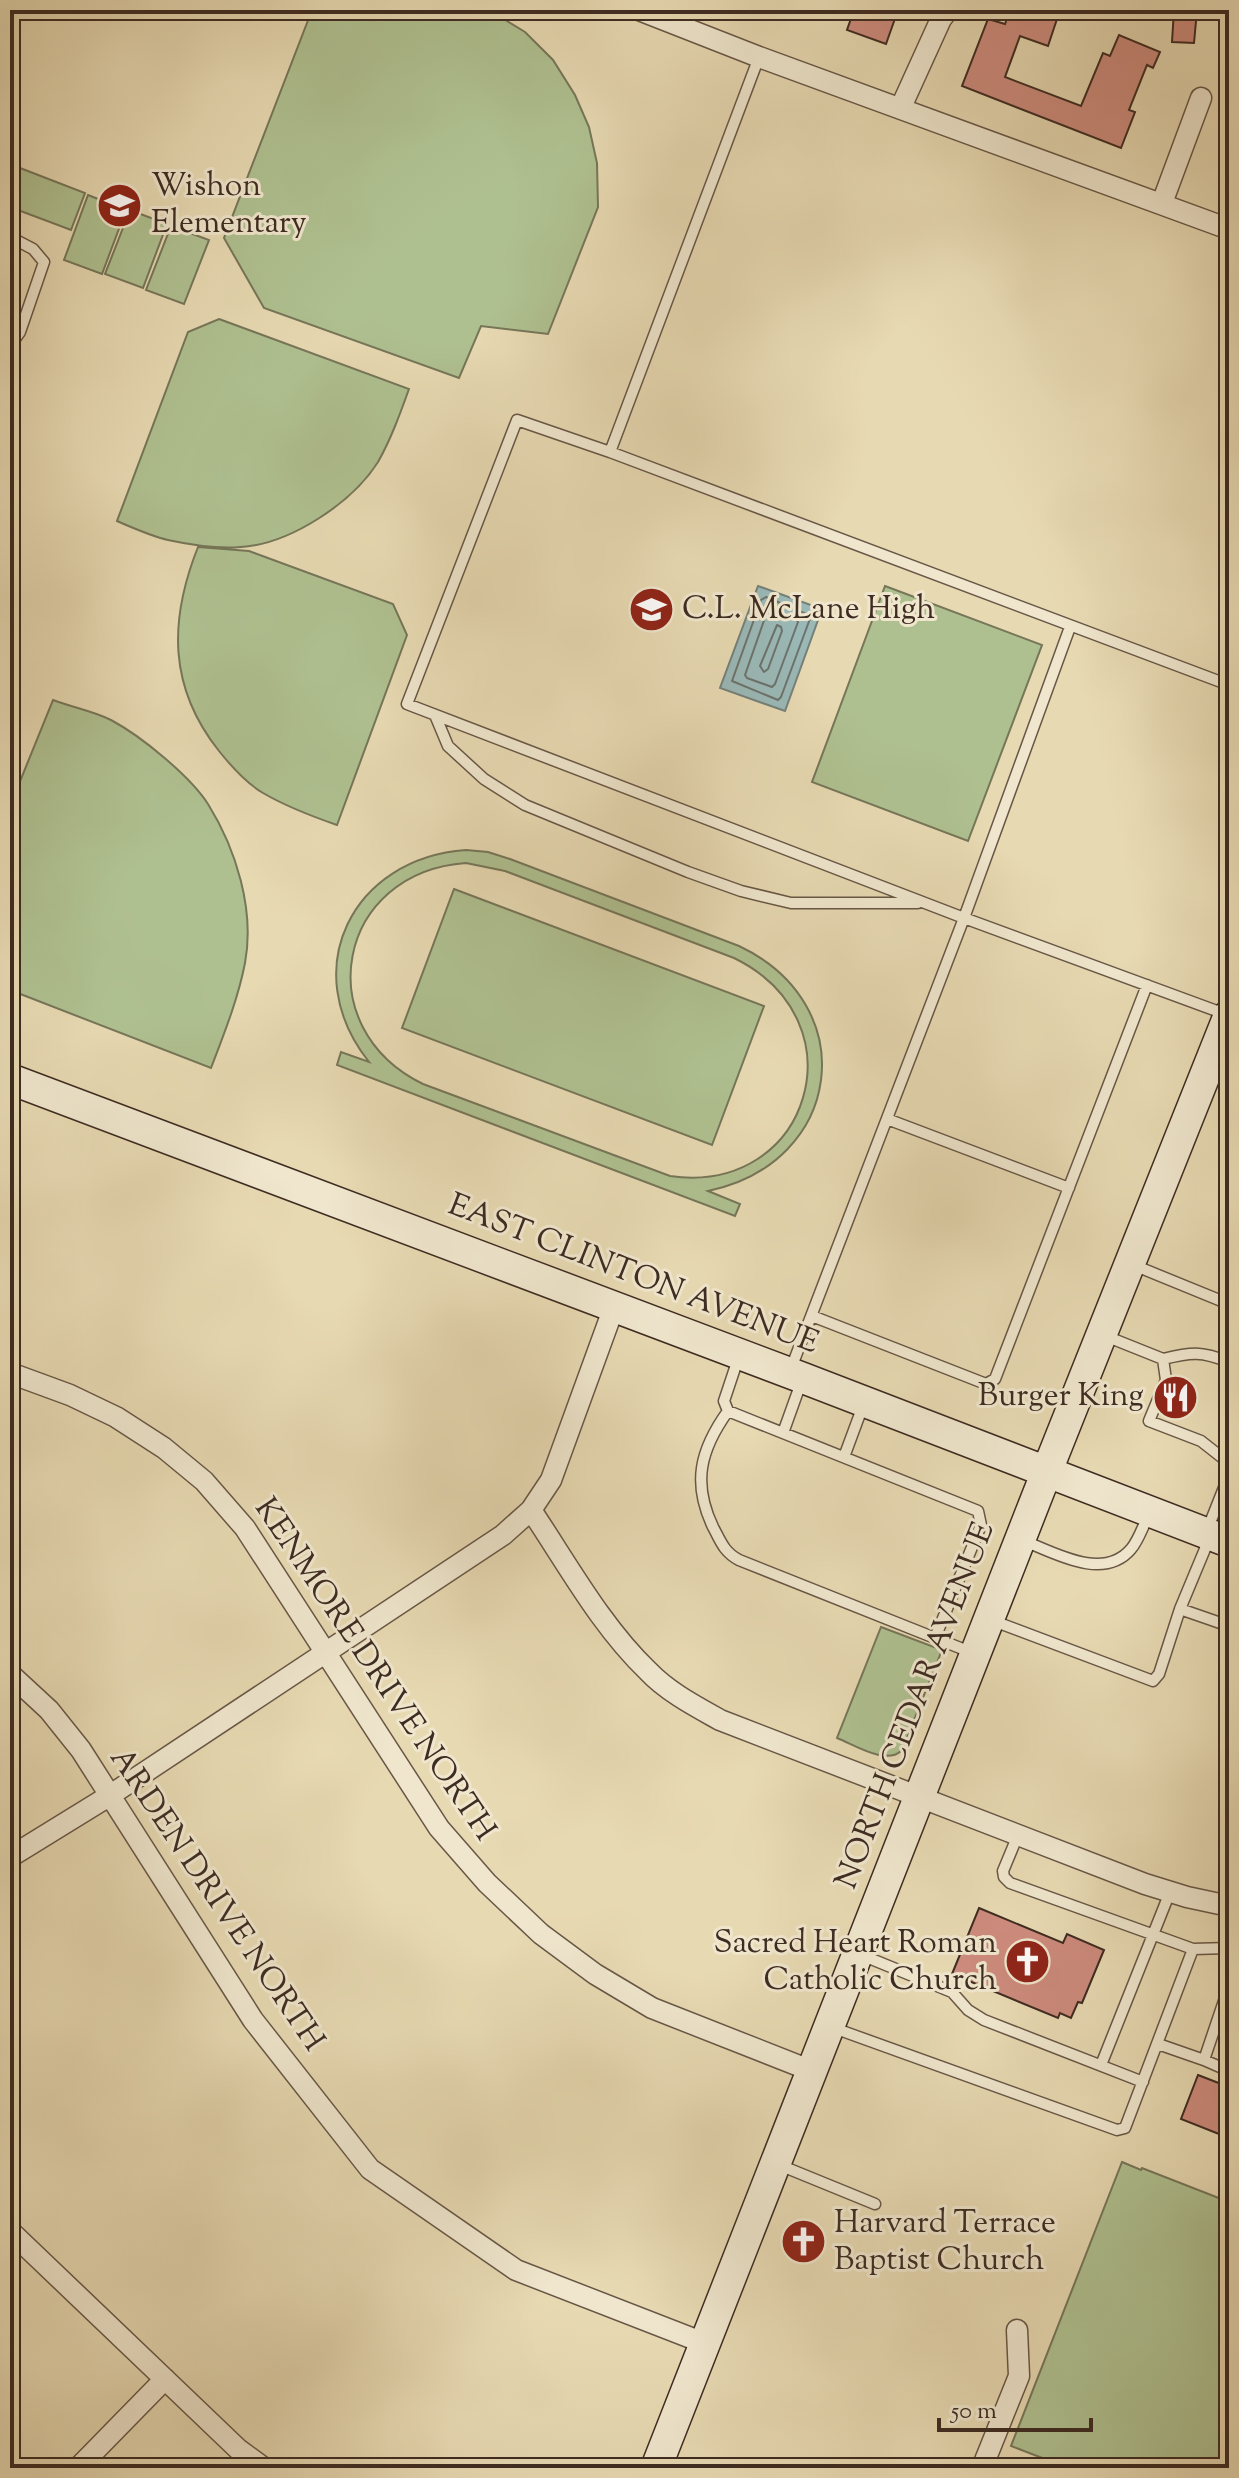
<svg xmlns="http://www.w3.org/2000/svg" width="1239" height="2478" viewBox="0 0 1239 2478" font-family="'Sorts Mill Goudy',serif">
  <style>
    .green { fill: #afc090; stroke: #767659; stroke-width: 2; fill-rule: evenodd }
    .water { fill: #9ab8b6; stroke: #75807b; stroke-width: 2 }
    .lines { fill: none; stroke-linecap: round; stroke-linejoin: round }
    .shore { stroke: #6c726c; stroke-width: 2 }
    .building { fill: #cd8b7d; stroke: #3e2c22; stroke-width: 2 }
    .lane-casing { stroke: #685746; stroke-width: 13 }
    .street-casing { stroke: #685746; stroke-width: 23 }
    .secondary-casing { stroke: #3e2c22; stroke-width: 33 }
    .lane { stroke: #efe6cd; stroke-width: 10 }
    .street { stroke: #efe6cd; stroke-width: 20 }
    .secondary { stroke: #efe6cd; stroke-width: 30 }
    .labels { text-anchor: middle; dominant-baseline: central; stroke-width: 6; stroke-linejoin: round; paint-order: stroke }
    .poi-label { font-size: 32px; fill: #3e2c22; stroke: #efe6cd; text-anchor: start }
    .street-label { font-size: 32px; fill: #3e2c22; stroke: #efe6cd }
  </style>
  <rect width="100%" height="100%" fill="#e7d9b2"/>
  <filter id="stains"><feTurbulence type="fractalNoise" baseFrequency=".0025" numOctaves="4"/><feColorMatrix values="0 0 0 0 .2 0 0 0 0 .09 0 0 0 0 .02 0 0 0 .5 -.17"/></filter>
  <radialGradient id="worn" r=".72"><stop offset=".6" stop-color="#630" stop-opacity="0"/><stop offset="1" stop-color="#630" stop-opacity=".3"/></radialGradient>
  <path class="green" d="M312,10h177l36,22 28,28 22,35 14,32 8,36 1,44 -50,127 -67,-8 -22,52 -195,-70 -40,-70z
    M20,168l65,25 -14,37 -61,-23v-14z
    M88,195l38,15 -24,64 -38,-14z
    M130,210l37,14 -24,64 -38,-14z
    M171,226l38,14 -25,64 -38,-14z
    M219,319l190,70c-9,25 -18,50 -31,73 -26,41 -88,82 -137,85 -23,2 -50,-2 -73,-7 -17,-4 -35,-12 -51,-19l71,-189z
    M198,547l51,4 144,53 14,31 -70,190c-26,-9 -50,-18 -74,-32 -17,-10 -32,-27 -44,-42 -51,-64 -50,-131 -21,-204z
    M885,586l157,59 -74,196 -156,-59z
    M53,700c18,7 40,11 58,20 30,16 79,56 97,84 28,45 47,106 37,159 -7,36 -21,71 -34,105l-201,-78v-184z
    M466,850l22,2 22,7 229,87c125,59 104,217 -31,245l32,13 -5,12 -398,-151 4,-13 28,10c-73,-92 -17,-204 97,-212zM466,863l39,8 229,87c129,63 76,238 -64,218l-247,-92c-116,-57 -86,-212 43,-221z
    M454,889l310,117 -52,139 -310,-117z
    M881,1627l61,23 -40,100c-15,16 -47,-5 -65,-12z
    M1122,2162l19,8 1,-2 87,34v266h-161l-57,-22z"/>
  <path class="water" d="M758,586l64,23 -37,102 -65,-23z"/>
  <g class="lines">
    <path class="shore" d="M766,597l45,19 -30,81 -3,3 -46,-19 29,-81z
      M772,610l24,9 2,3 -23,62 -3,3 -25,-9 -2,-3 22,-63z
      M777,625l4,2 1,4 -14,38 -4,3 -4,-6z"/>
  </g>
  <path class="building" d="M854,10h44l-12,34 -39,-14z
    M1010,10h50l-12,36 -28,-10 -15,41 76,29 22,-53 7,3 9,-21 41,17 -7,16 -6,-3 -18,45 6,2 -14,36 -159,-62 26,-67 17,5z
    M1174,10h23l-3,33 -22,-1z
    M979,1908l84,35 4,-9 37,16 -22,53 -4,-1 -7,16 -11,-5 -2,5 -106,-44z
    M1198,2075l31,12v51l-48,-19z"/>
  <g class="lines">
    <defs>
      <path id="lane" d="M759,57l-149,395 619,233
        M10,237l23,12 11,13 -24,70 -10,14
        M610,452l-93,-32 -110,284 557,214 106,-291
        M435,715l13,31 36,33 41,26 163,67 53,19 50,12h127
        M887,1119l182,69
        M1131,1264l98,40
        M812,1316l174,68 9,-5 152,-394
        M1103,1335l60,24 3,21 -17,41 52,20 28,22
        M739,1356l-15,45 4,10 250,100 3,14 -46,113 38,15
        M1163,1359c29,-7 38,-8 66,3
        M790,1371l174,-453 261,96
        M728,1411c-28,39 -36,72 -15,116 8,15 11,25 26,33l196,78
        M783,1433l19,-53
        M844,1457l20,-54
        M1229,1475l-23,58 -1,16 -25,60 49,17
        M1022,1540c31,12 81,42 109,9 8,-9 12,-24 18,-34
        M991,1620l162,61 6,-7 21,-65
        M1018,1835l-15,36 1,6 6,6 183,66 36,-1
        M859,1954l93,38 16,18 16,10 159,62
        M831,2027l286,103 8,-2 68,-179
        M1158,2044l46,16 25,-74
        M1204,2060l25,11
        M1101,2065l69,-173
        M777,2164l98,40"/>
      <path id="street" d="M639,10l120,47 470,172
        M901,107l40,-88 7,-9
        M1162,203l39,-105
        M10,1373l60,22 46,22 48,31 40,33 41,47 194,300 48,55 54,51 54,40 57,34 160,63
        M531,1510c37,55 70,116 117,161 20,21 47,35 72,49l425,164 42,13 42,9
        M10,1674l39,36 32,40 172,270 117,149 146,101 188,73
        M10,1857l99,-61 394,-261 28,-25 20,-30 63,-173
        M10,2231l228,218 26,19
        M78,2468l87,-89
        M982,2468l37,-92 -2,-46"/>
      <path id="secondary" d="M10,1079l793,299 426,164
        M656,2468l391,-997 182,-456"/>
    </defs>
    <use href="#lane" class="lane-casing"/>
    <use href="#street" class="street-casing"/>
    <use href="#secondary" class="secondary-casing"/>
    <use href="#lane" class="lane"/>
    <use href="#street" class="street"/>
    <use href="#secondary" class="secondary"/>
  </g>
  <defs>
    <symbol id="school-disc" viewBox="-11 -11 22 22"><circle r="9.5" fill="#8f2418" stroke="#efe6cd"/><path d="M0-5L7-2L0 1L-7-2ZM-4 1L0 2.5L4 1V4Q0 6-4 4Z" fill="#fff"/></symbol>
    <symbol id="restaurant-disc" viewBox="-11 -11 22 22"><circle r="9.5" fill="#8f2418" stroke="#efe6cd"/><path d="M-5-6h1v4h1v-4h1v4h1v-4h1v5L-1.5 .5V6h-2V.5L-5-1ZM5-6V6H3V1.5H1.5Q1.5-4 5-6Z" fill="#fff"/></symbol>
    <symbol id="church-disc" viewBox="-11 -11 22 22"><circle r="9.5" fill="#8f2418" stroke="#efe6cd"/><path d="M-1.2-6h2.4v3.5h3.3v2.4h-3.3V6h-2.4V-.1h-3.3v-2.4h3.3Z" fill="#fff"/></symbol>
  </defs>
  <g fill-rule="evenodd">
    <use href="#school-disc" x="94" y="180" width="51" height="51"/>
    <use href="#school-disc" x="626" y="584" width="51" height="51"/>
    <use href="#restaurant-disc" x="1150" y="1372" width="51" height="51"/>
    <use href="#church-disc" x="1002" y="1936" width="51" height="51"/>
    <use href="#church-disc" x="778" y="2216" width="51" height="51"/>
  </g>
  <g class="labels">
    <g class="poi-label">
      <text x="151" y="187">Wishon<tspan x="151" dy="37">Elementary</tspan></text>
      <text x="682" y="610">C.L. McLane High</text>
      <text x="1144" y="1397" text-anchor="end">Burger King</text>
      <text x="997" y="1944" text-anchor="end">Sacred Heart Roman<tspan x="997" dy="37">Catholic Church</tspan></text>
      <text x="834" y="2224">Harvard Terrace<tspan x="834" dy="37">Baptist Church</tspan></text>
    </g>
    <g class="street-label">
      <text transform="translate(633 1275) rotate(21)">EAST CLINTON AVENUE</text>
      <text transform="translate(374 1670) rotate(56)">KENMORE DRIVE NORTH</text>
      <text transform="translate(916 1706) rotate(-69)">NORTH CEDAR AVENUE</text>
      <text transform="translate(216 1900) rotate(56)">ARDEN DRIVE NORTH</text>
    </g>
  </g>
  <rect width="1239" height="2478" fill="none" stroke="#e7d9b2" stroke-width="40"/>
  <rect x="12" y="12" width="1215" height="2454" fill="none" stroke="#3e2c22" stroke-width="4"/>
  <rect x="20" y="20" width="1199" height="2438" fill="none" stroke="#3e2c22" stroke-width="2"/>
  <path d="M939 2418v12h152v-12" fill="none" stroke="#3e2c22" stroke-width="4"/>
  <text x="951" y="2418" font-size="24" fill="#3e2c22" stroke="#efe6cd" stroke-width="6" paint-order="stroke">50 m</text>
  <rect width="100%" height="100%" filter="url(#stains)"/>
  <rect width="100%" height="100%" fill="url(#worn)"/>
</svg>
